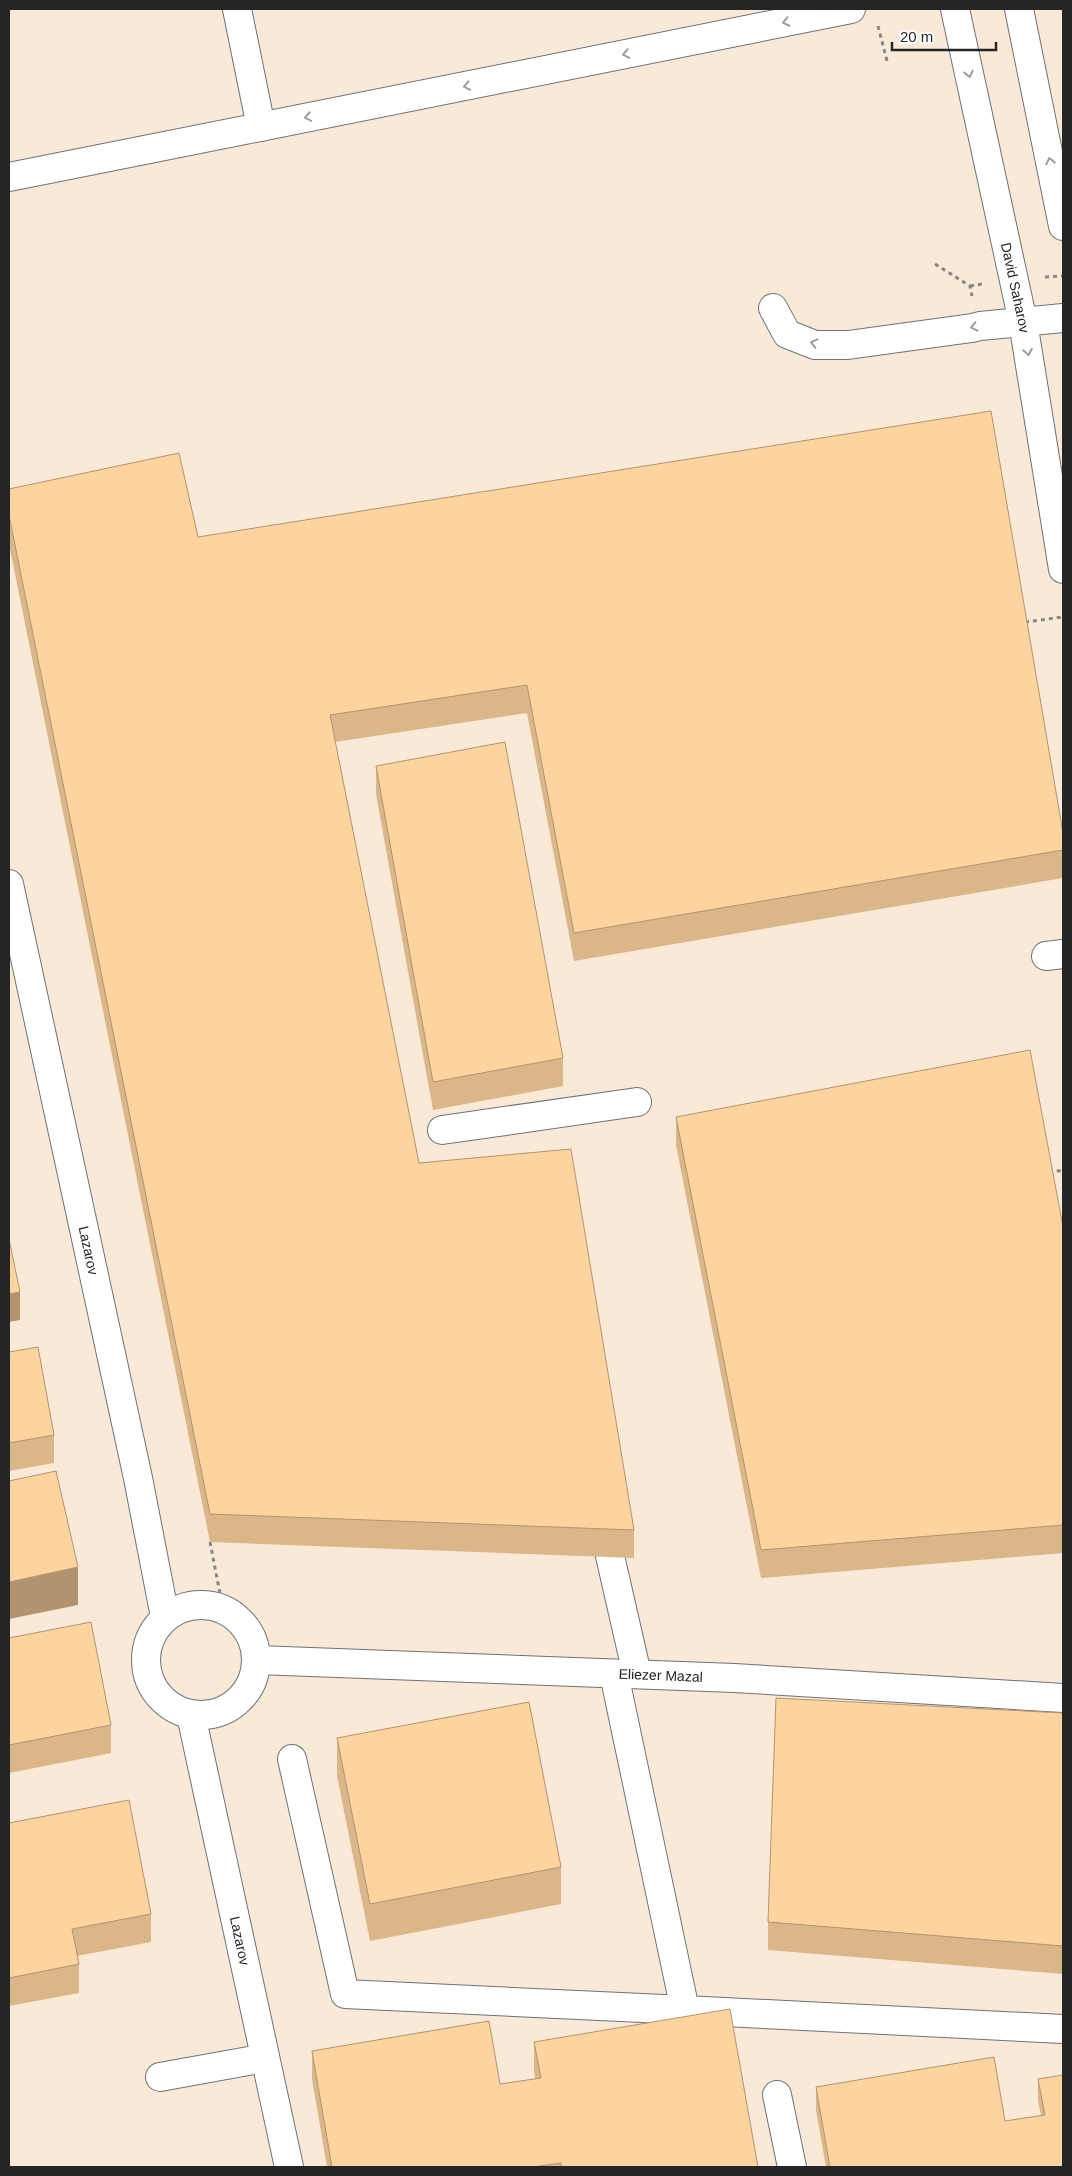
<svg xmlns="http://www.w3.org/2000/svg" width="1072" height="2176" viewBox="0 0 1072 2176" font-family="Arial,sans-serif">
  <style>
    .industrial { fill: #fae9d7 }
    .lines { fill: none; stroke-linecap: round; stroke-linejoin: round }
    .minor-casing { stroke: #6e7276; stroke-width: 30 }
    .path { stroke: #84878a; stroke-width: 3; stroke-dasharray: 4 4; stroke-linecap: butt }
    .minor { stroke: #fff; stroke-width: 28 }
    .wall { fill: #dab689 }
    .shaded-wall { fill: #b1946f }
    .building { fill: #fdd49f; stroke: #b1946f }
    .oneway { stroke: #9c9d9e }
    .labels { text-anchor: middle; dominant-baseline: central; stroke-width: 4; stroke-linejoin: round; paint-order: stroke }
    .street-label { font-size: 14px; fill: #242527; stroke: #fff }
  </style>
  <rect width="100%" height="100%" fill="#f2f7fb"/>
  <path class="industrial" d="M9,9h1054v2158h-1054z"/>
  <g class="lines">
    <defs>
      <g id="minor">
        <path d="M237,9l24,118"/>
        <path id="s1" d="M955,9l68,313 40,247"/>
        <path d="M1019,9l44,217"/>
        <path d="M9,177l842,-168"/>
        <path d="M773,308l14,26 28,11h33l124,-17 8,-2 83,-8"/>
        <path id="s2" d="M9,884l129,594 27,139"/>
        <path d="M1046,956l17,-2"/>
        <path d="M442,1130l195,-28"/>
        <path d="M610,1556l27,118"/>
        <circle cx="201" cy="1660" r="55"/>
        <path id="s3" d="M257,1660l477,18 329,20"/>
        <path d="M614,1674l71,336 378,19"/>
        <path id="s4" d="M191,1715l98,452"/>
        <path d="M292,1759l53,235 340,16"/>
        <path d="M160,2077l105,-19"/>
        <path d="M777,2095l15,72"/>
      </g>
    </defs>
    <use href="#minor" class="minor-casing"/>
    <path class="path" d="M878,26l9,35
      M935,264l35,22 2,10
      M1045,277l18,-1
      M970,286l12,-2
      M1025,622l38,-5
      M1049,1173l14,-3
      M210,1542l13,67"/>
    <use href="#minor" class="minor"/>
  </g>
  <path class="wall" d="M9,489l189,48 865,296v45l-489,83 -47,-248 -192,29 84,421 215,367v28l-424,-16 -201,-998z
    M376,766l187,292v28l-130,24 -57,-316z
    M676,1117l387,110v326l-302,25 -85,-433z
    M9,1352l45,83v28l-45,8z
    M9,1638l102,87v28l-102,20z
    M1063,1713v261l-295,-24v-28z
    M337,1738l224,129v37l-191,37 -33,-165z
    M9,1823l142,91v28l-74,14 2,8v29l-70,13z
    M534,2042l224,125h-431l-15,-88v-28l188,33 35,-5 -1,-9z
    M1038,2079l25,88h-237l-10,-57v-23l189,34 36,-6 -3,-14z"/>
  <path class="shaded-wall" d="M20,1292v28l-11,2v-28z
    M78,1567v38l-69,14v-37z"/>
  <path class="building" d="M991,411l72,422v17l-489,83 -47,-248 -197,30 89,448 152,-14 63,381 -424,-16 -201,-999v-26l170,-36 19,84z
    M505,742l58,316 -130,24 -57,-316z
    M1030,1050l33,177v298l-302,25 -85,-433z
    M9,1239l11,53 -11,2z
    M38,1347l16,88 -45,8v-91z
    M56,1471l22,96 -69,15v-101z
    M91,1622l20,103 -102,20v-107z
    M776,1698l287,15v233l-295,-24z
    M529,1702l32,165 -191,37 -33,-166z
    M129,1800l22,114 -79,15 7,35 -70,14v-155z
    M730,2009l28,158h-197v-4l-28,4h-201l-20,-116 177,-30 11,63 41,-6 -7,-36z
    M994,2057l11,64 40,-6 -7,-36 25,-4v92h-233l-14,-80z"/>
  <defs><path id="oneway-chevron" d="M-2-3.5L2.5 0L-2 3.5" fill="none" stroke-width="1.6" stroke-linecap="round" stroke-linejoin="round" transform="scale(1.25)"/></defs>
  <g class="oneway">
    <use href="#oneway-chevron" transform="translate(786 22) rotate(168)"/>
    <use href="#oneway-chevron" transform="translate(626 54) rotate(169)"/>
    <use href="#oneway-chevron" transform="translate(969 74) rotate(78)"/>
    <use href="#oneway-chevron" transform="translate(467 86) rotate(169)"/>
    <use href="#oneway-chevron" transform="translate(308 117) rotate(169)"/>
    <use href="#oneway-chevron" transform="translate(1050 161) rotate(-102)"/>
    <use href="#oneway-chevron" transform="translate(974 327) rotate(167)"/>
    <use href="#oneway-chevron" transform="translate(814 343) rotate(-166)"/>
    <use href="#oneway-chevron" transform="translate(1028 352) rotate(81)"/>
  </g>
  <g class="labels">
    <g class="street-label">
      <text stroke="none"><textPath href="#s1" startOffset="285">David Saharov</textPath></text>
      <text stroke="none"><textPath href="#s2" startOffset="375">Lazarov</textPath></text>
      <text stroke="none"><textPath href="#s3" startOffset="404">Eliezer Mazal</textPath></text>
      <text stroke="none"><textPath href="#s4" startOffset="231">Lazarov</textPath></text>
    </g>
  </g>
  <rect width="1072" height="2176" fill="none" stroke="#242527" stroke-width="20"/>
  <path d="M892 42v8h104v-8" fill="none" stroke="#242527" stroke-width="2.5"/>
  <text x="900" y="42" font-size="15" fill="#242527" stroke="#ffffff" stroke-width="4" paint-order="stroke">20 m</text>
</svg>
